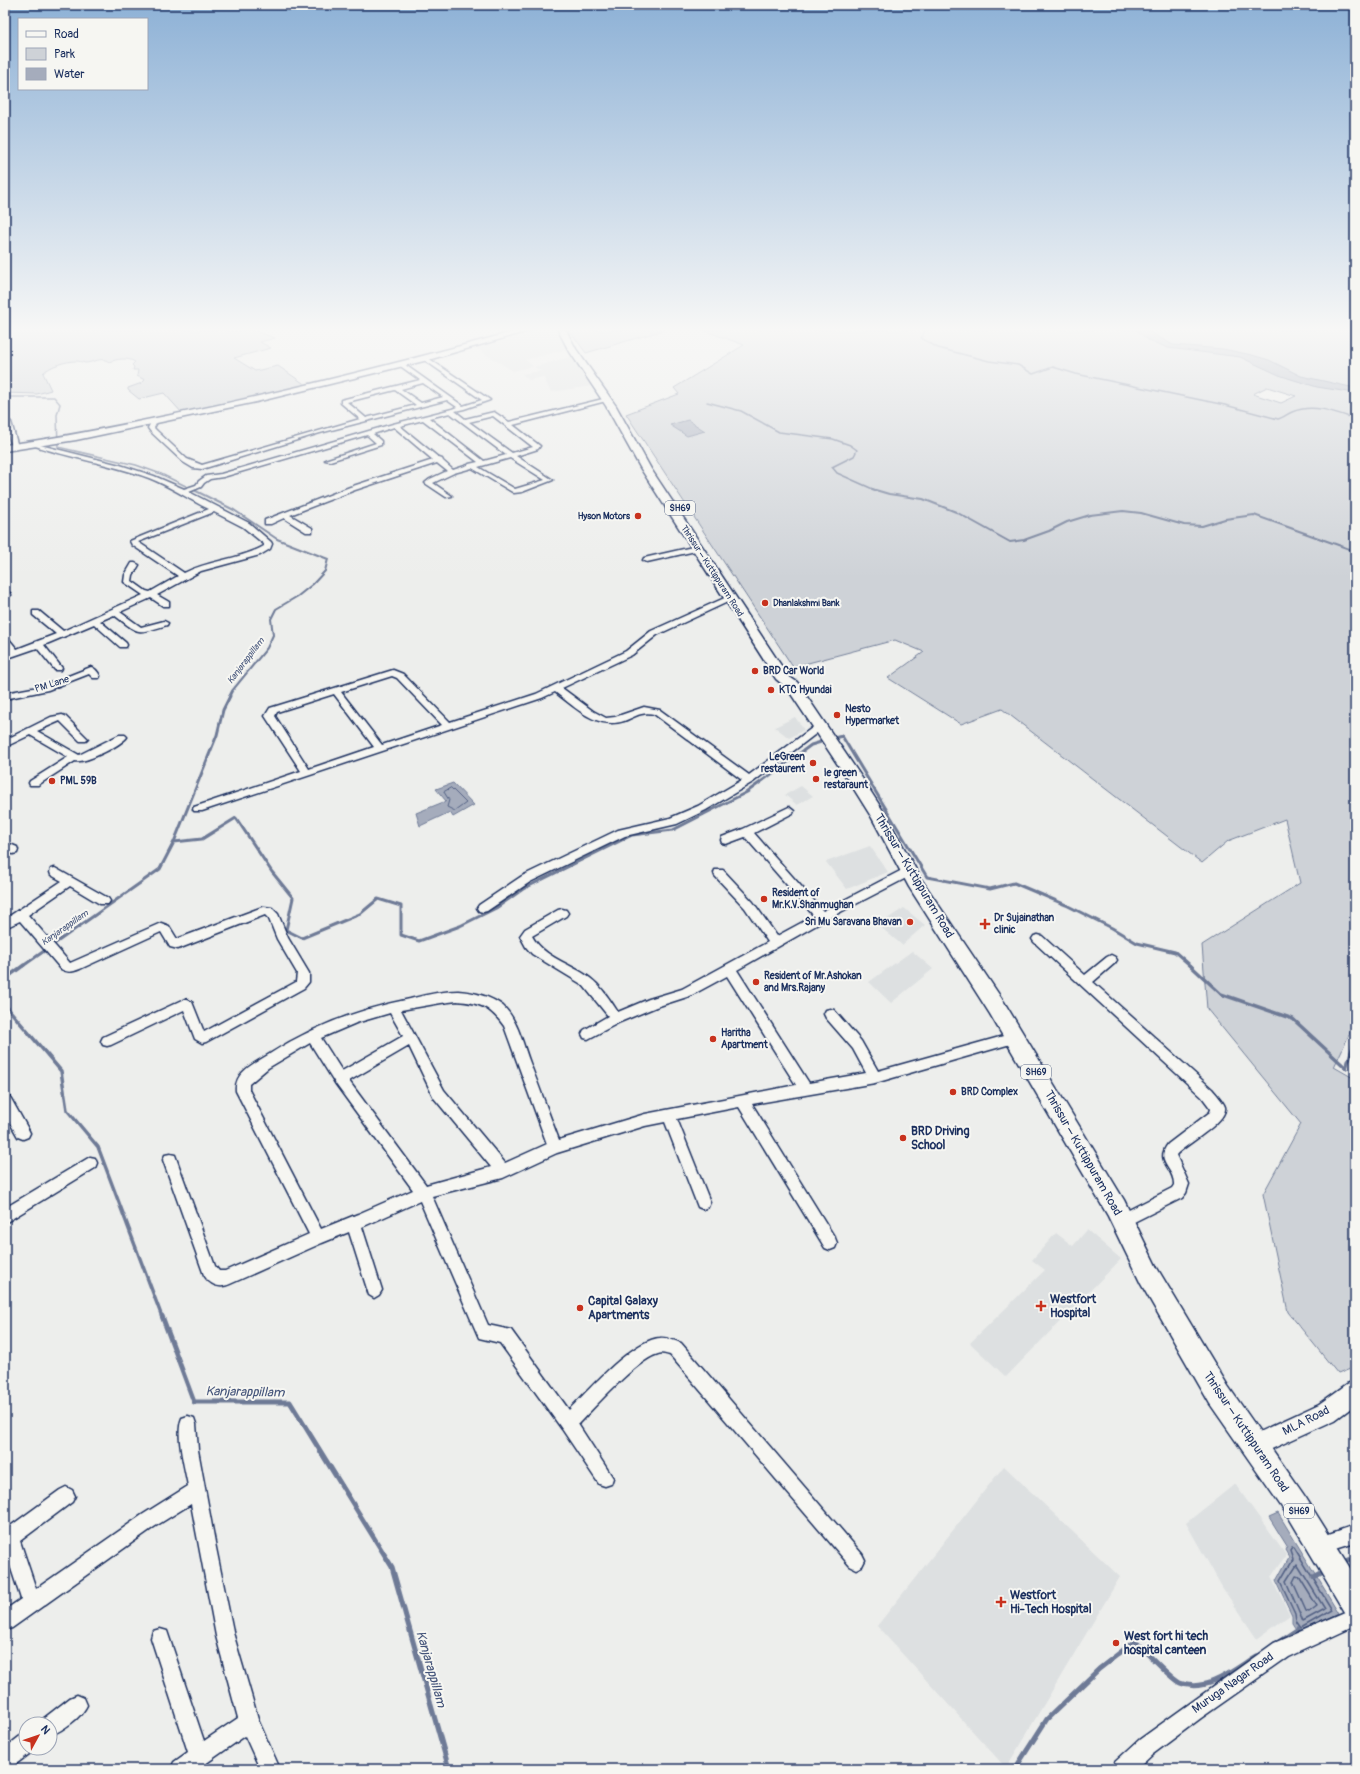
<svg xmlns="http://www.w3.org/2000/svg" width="1360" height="1774" viewBox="0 0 1360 1774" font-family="Pangolin,sans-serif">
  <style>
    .built { fill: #dde0e1 }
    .green { fill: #ced2d7; stroke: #74809a; fill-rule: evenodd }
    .water { fill: #a5acbc; stroke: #6e7a96 }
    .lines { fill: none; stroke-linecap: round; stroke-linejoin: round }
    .shore-far1 { stroke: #526184; stroke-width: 1 }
    .shore { stroke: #526184; stroke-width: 1.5 }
    .stream-far4 { stroke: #6e7a96; stroke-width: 1.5 }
    .stream-far3 { stroke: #6e7a96; stroke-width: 2 }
    .stream-far2 { stroke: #6e7a96; stroke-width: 3 }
    .stream-far1 { stroke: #6e7a96; stroke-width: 3.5 }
    .stream { stroke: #6e7a96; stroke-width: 5 }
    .street-casing { stroke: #1b2f5e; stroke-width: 3 }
    .secondary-casing { stroke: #1b2f5e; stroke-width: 3 }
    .primary-casing { stroke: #1b2f5e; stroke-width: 3 }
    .street { fill: #f6f6f2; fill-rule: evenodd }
    .secondary { fill: #f6f6f2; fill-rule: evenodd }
    .primary { fill: #f6f6f2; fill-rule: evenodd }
    .poi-dot { fill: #c8321e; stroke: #f6f6f2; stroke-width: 1.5 }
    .labels { text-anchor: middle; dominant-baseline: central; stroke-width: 4; stroke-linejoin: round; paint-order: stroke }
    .shield { fill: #f6f6f2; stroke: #5d6b8a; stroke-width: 1 }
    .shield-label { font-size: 9px; font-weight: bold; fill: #1b2f5e }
    .far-poi-label { font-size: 9px; font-weight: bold; fill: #1b2f5e; stroke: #f6f6f2; text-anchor: end }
    .far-street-label { font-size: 9px; fill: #1b2f5e; stroke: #f6f6f2 }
    .far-water-label { font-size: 9px; font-style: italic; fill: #44547a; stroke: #f6f6f2 }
    .poi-label { font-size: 10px; font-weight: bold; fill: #1b2f5e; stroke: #f6f6f2; text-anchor: start }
    .street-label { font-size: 10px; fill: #1b2f5e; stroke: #f6f6f2 }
    .near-street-label { font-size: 12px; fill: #1b2f5e; stroke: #f6f6f2 }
    .near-poi-label { font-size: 12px; font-weight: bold; fill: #1b2f5e; stroke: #f6f6f2; text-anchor: start }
    .near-water-label { font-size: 13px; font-style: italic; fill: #44547a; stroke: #f6f6f2 }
  </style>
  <rect width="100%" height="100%" fill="#edeeec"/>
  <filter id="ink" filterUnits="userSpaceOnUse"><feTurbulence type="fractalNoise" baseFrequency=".025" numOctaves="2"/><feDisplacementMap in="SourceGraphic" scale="8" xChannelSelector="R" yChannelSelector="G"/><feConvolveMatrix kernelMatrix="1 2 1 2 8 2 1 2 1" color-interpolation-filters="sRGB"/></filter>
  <g filter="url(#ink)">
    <path class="built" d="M543,330l14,2 11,17 -43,11 8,6 -20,5 -37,-23z
      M573,356l19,30 -41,6 -8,-15 -14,3 -7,-6 19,-3 -7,-4z
      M795,717l9,13 -15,8 -14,-11z
      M801,786l12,10 -16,9 -12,-10z
      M870,846l18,26 -41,17 -21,-27z
      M904,908l21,17 -23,20 -24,-20z
      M912,951l21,18 -42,34 -22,-21z
      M1087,1230l34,29 -115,118 -36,-34 75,-73 -13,-10 24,-27 17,13z
      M1004,1466l116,111 -114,191 -129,-142z
      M1235,1484l51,71 -15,22 19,38 -33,24 -35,-52 -36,-64z"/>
    <path class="green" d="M5,330h220l3,2 24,-2 23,8 -15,4 11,6 -37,10 21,13 23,-5 28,19 -124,28 -18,-20 -25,6 -11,-9v-2l14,-5 3,-3 -8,-4 1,-6h-5l1,-3 -2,-2 3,-3c-8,-5 -18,-3 -26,0 -7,-6 -16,1 -24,1 -3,-1 -6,-2 -9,-2 -10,0 -26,5 -33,12l8,17 -14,4 -32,-1z
      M569,330h95l-78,23z
      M703,330h652v692l-21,45 21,12v288l-17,7 -50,-62 -25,-118 38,-70 -94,-115 -5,-64 98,-62 -15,-64 -57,22 -26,22 -200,-154 -41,15 -73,-46 36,-26 -29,-12 -102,27 -167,-253 53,-20 -5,-6 70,-43zM1267,387l29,9 -15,7 -28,-9z"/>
    <path class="water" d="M1136,330h10l27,15 50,4 29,6 17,5 32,16 54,12v5l-38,-6 -26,-8 -12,-4 -39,-18 -72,-9 -20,-8z
      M688,420l17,11 -18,5 -17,-11z
      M453,783l21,22 -21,12 -3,-5 -30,14 -4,-13 30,-12 -10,-12z
      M1278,1513l61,100 -40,21 -7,-11v-8l-16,-34 13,-24 -4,-7 2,-4 -18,-29z"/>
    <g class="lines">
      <path class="shore-far1" d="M451,788l15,15 -11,8 -8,-4 2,-7 -5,-8z"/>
      <path class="shore" d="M1292,1547h2l38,63 -31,18 -5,-7 -1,-8 -15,-32 13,-22 -3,-9z
        M1297,1564l28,45 -22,12 -17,-40z
        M1296,1576l3,1 18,29 -8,6 -3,-1 -13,-29z"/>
      <path class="stream-far4" d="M923,330l2,1 -4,7 17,10 51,13 29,4 15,9 20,-7 23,7 149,31 53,14c5,-1 9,-5 14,-7 21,-9 43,0 63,7
        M5,397h49l6,7 -3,11 1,32 78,18 25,9 33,16
        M707,402l34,9 38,21 54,7 17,6 7,5 -3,6 -22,11 5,6 38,17"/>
      <path class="stream-far3" d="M192,489l42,21 43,29 51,20 -3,12 -12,13 -15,12 -22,13 -5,10 2,16 -6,13 -35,43 -3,6
        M872,489l17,5 34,5 33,13 54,30 14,-2 25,-9 18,-9 23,-7 33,-4 18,2 43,12 18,1 23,-7 29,-4 101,36"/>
      <path class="stream-far2" d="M834,738l8,-2 85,141 63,12 24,-6 52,22 46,23 25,15 38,9 16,14
        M174,842l28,-3 34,-21 36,54 21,26 -7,32 16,8 58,-24 18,-15 23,7v29l18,6 41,-15 36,-18 27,-19 109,-54 41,-5 74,-38 64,-47 10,-3
        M23,966l137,-97 14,-27 43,-107 6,-25 7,-14"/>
      <path class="stream-far1" d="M1190,965l31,29 72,25 53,49 9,-28
        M5,979l19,-14
        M5,1005l56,66 6,39 31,37 64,170"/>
      <path class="stream" d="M162,1316l32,86h96l102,165 57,202
        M1343,1562l12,-5
        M1313,1577l11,-6
        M1280,1641l18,-12
        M1015,1769l32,-50 52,-50 36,-28c8,8 37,39 45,42 26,11 55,-14 76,-27"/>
      <defs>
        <path id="street" d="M425,356l65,44 -26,9 -9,2 10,8 29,-7 15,10 98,-24 3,2 -97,25 27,21 -2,3 -22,7 37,24 -31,12 -8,1 -42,-25 -18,5 -21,10 19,13 -6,1 -21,-14 5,-4 17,-8 -10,-8 -82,27 -65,25 22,13v4h-6l-22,-14 -13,6h-6v-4l85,-33 83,-27 -39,-33 -21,7 8,7v4l-51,16 -5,-1 51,-17 -9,-8 -144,42 -13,2 -6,4 -3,4 -12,5 60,31 22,19 1,2 -2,5 -10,6 -59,16 -44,24 12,7v4h-6l-12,-8 -31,14 21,15 23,-6 4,2 -1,2c-32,10 -27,9 -53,-10l-14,6 26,22 1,2 -1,2h-6l-26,-23 -50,21 18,23 -1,2h-6l-18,-22 -32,11v-6l5,-2 -5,-6v-8l3,1 9,11 39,-15 -23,-19v-4h6l24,20 80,-36 -19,-13 1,-7 7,-12h3l4,2 -6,10 -1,6 14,10 4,1 28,-16 -46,-31 -2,-4 79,-32c-21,-10 -39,-23 -60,-31 -38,-14 -79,-20 -117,-33v-2l88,22 34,11 30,13 12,-4 3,-4 7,-5 15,-2 172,-50 59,-15 5,-2 -10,-7 -127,33 -118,36 -9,-1 -10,-6 -32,-30 -3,-4 5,-9 5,1 -4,8 3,3 30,28 15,6 158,-46 -19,-16v-3l79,-20 -21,-15v-2l2,-1 62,44 19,-6 -59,-41v-2zM423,383l20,14 -22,6 -20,-14zM395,390l21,15 -50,13 -19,-16zM450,413l56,42 -22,6 -55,-43zM493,416l40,31 -21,6 -43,-31zM423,420l55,42 -9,2 -1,1 -15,5 -10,-9 -1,-2 -3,-1 -39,-32zM510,458l35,22 -30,9 -37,-22zM214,512l29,15 21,17v2c-25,14 -55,14 -80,27l-46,-31z
          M8,420l3,2 7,25 -1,1 -5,-1 -7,-24z
          M697,546h3v4l-53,12 -4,-2 1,-2z
          M5,593h5l1,2 -6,3z
          M729,596l4,2 -1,2 -75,35 -25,20 -70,33 31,23 13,7 9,-1 29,-10 16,3 89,65 67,-50h6l2,2 -2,2 -69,53 -47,28 -29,14 -52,12 -95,46 -43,29 -4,1 -4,-1 -2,-3 2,-3 43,-29 96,-46 52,-12 28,-12 44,-26 -88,-66c-12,-3 -20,3 -30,7 -27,9 -49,-14 -69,-29l-13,6 -340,113h-8l-1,-2 1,-2 107,-36 -36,-55 5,-8 123,-38 10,4 47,48 86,-28 90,-43 25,-20zM392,676l5,2 45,47 -60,20 -41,-53zM334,694l40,53 -65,22 -34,-53 2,-4z
          M91,667c4,1 7,5 9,9l-1,2h-6l-4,-4 -41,16 -43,9v-6l38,-7z
          M62,715l3,1 23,23 -2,2h-6l-20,-20 -23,10 42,24 40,-20h6l2,2c-6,8 -42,27 -52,24l-37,24h-8l-1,-2 1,-2 38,-24 -38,-22 -25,12v-7l46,-23z
          M789,807l5,4 -1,2 -39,20 69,78 81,-42h8l1,3 -1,3 -85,44 -90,51 72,113 57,-10 -13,-24 -27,-31 -2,-4 2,-4 4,-1 4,1 27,31 17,30 136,-38 4,1 2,4 -2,4 -4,1 -139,40 -123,21 83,134 2,5 -2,5 -5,2 -5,-2 -86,-141 -62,12 33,83 -2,5 -5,2 -5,-2 -33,-85 -20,4 -88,27 -54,25 -71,18 56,129 23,5 58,80c19,-19 63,-70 91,-72 7,-1 14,3 21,5l181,211 3,6 -3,6 -6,3 -6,-3 -180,-211c-4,-1 -8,-3 -12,-1 -22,6 -63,53 -80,70l35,54 -2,6 -6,2 -6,-2 -37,-55 -62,-86 -21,-5 -59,-137 -58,26 20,63 -3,5 -5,3 -5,-3 -20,-63 -27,11 -92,41c-10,5 -20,1 -26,-9l-41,-115 2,-5 5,-1 5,1 40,111 4,5h6l84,-37 -73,-143c-2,-19 18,-27 32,-36 43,-28 91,-46 142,-56 15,-4 32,-8 48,-8 15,1 32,5 45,15 15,14 20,39 27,57 10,26 19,51 29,77l86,-26 151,-29 -69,-109 -37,20 -34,11 -36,15 -32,17 -4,-1 -2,-4 2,-4 24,-14 -25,-31 -51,-31 -6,-7 -6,-11 5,-7 33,-19 4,-1 4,1 2,3 -2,3 -34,20c12,22 40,28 58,42 12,9 20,22 28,34l31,-13 33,-10 86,-47 -23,-34 -30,-32 -1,-3 1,-3h8l30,32 24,34 37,-20 -69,-79 -19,7 -4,-1 -1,-3 1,-3 21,-8zM457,1001c24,2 33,6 47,25l43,118 -42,19 -61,-73 -43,-80 40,-7zM390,1013l13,23 -61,35 -21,-33 35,-15zM310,1043l25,40 78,107 -55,24 -37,15 -72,-139v-6l19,-16zM409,1046l25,52 57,69 -65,18 -77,-104z
          M5,842l12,5 1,3 -1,3 -4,1 -8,-3z
          M55,868l53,30 2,3 -2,3h-8l-30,-18 -42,29 42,48 91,-40 8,3 8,13 83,-31 4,-1 8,1 6,6 10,24 21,35v9l-5,6 -98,54 -4,1 -7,-4 -11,-29 -73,35 -4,1 -4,-1 -2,-4 2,-4 82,-38 7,3 12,30 92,-50 1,-9 -20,-34 -8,-20 -4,-4 -87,34 -8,-2 -9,-15 -81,37c-8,3 -12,4 -19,0l-41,-48 -15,7v-9l57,-38 -11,-6 -1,-3 1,-3z
          M1038,935l4,1 43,39 22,-18 4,-2 4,2 2,3 -2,3 -22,19 119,107c4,5 11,12 13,18 3,15 -39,37 -49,48l13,29 -3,9 -4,5 -60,30 -5,-2 -2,-5 2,-5 55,-28 2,-3c1,-17 -20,-23 -6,-41l42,-32 1,-3 -9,-12 -168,-155 -2,-3 2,-3z
          M5,1095l5,2 18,32 2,4 -2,4 -5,2 -5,-2 -13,-23z
          M90,1157l5,1 2,5 -2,5 -90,55v-15z
          M188,1416l6,2 2,6 2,26 18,98 18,88 25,86 21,47h-20l-15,-33 -47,33h-27l3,-7 14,-10 -37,-114 2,-7 7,-2 7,2 37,110 34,-23 -22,-82 -25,-132 -37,23 -142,101 -7,2v-20l16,-11 -16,-49v-20l55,-40 6,-3 6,3 3,6 -3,6 -52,39 16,48 106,-74 46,-29c-3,-18 -13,-51 -6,-68z
          M1355,1525v18l-35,11 -6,-3 -3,-6 3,-6z
          M1355,1608v18l-67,31 -87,61 -48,36 -16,15h-25l3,-7 24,-22 135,-97z
          M77,1695l7,3 3,7c-6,13 -24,25 -37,31v-12h-9l2,-5 27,-21z
          M26,1734v14h8l-1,3 -21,16 -7,2v-21l14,-11z"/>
        <path id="secondary" d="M520,330h12l-104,30 -172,42 -180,38 -71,11v-6c54,-7 108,-18 161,-29 119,-24 237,-54 354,-86z
          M1355,1381v24l-20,15 -81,37 -8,-3 -3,-8 3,-8 73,-34 28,-20z"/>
        <path id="primary" d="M558,330h8l10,19 40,57 35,63 137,207 9,6 65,96 25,39 34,62 83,123 120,198 33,68 71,118 78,112 49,78v40l-10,-4 -57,-96 -78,-112 -69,-120 -33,-68 -118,-202 -81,-127 -37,-69 -20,-32 -65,-98 -11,-9 -135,-210 -35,-63 -38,-57z"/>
      </defs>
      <use href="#street" class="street-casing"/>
      <use href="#secondary" class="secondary-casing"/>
      <use href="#primary" class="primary-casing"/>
      <use href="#street" class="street"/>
      <use href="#secondary" class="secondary"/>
      <use href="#primary" class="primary"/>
    </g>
  </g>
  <linearGradient id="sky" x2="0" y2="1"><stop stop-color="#8db1d6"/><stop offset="0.57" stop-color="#f7f7f6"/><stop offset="1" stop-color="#f7f7f6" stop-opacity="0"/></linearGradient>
  <rect width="1360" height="578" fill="url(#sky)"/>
  <g class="poi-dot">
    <circle cx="638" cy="516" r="4"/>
    <circle cx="765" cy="603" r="4"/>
    <circle cx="755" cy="671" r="4"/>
    <circle cx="771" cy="690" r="4"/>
    <circle cx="837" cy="715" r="4"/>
    <circle cx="813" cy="763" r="4"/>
    <circle cx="816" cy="779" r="4"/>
    <circle cx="52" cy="781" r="4"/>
    <circle cx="764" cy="899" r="4"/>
    <circle cx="910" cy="922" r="4"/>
    <path d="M983 918h4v4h4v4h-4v4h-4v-4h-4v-4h4z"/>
    <circle cx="756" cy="982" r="4"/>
    <circle cx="713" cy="1039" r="4"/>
    <circle cx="953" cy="1092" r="4"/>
    <circle cx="903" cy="1138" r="4"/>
    <path d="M1039 1300h4v4h4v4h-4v4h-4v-4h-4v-4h4z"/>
    <circle cx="580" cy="1308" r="4"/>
    <path d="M999 1596h4v4h4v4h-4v4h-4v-4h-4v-4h4z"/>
    <circle cx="1116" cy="1643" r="4"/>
  </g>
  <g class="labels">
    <g class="shield">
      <rect x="665" y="501" width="30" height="14" rx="3"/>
      <rect x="1021" y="1065" width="30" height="14" rx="3"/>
      <rect x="1284" y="1504" width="30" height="14" rx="3"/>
    </g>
    <g class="shield-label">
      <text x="680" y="508">SH69</text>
      <text x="1036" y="1072">SH69</text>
      <text x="1299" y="1511">SH69</text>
    </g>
    <g class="far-poi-label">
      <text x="630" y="516">Hyson Motors</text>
      <text x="773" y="603" text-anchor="start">Dhanlakshmi Bank</text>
    </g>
    <g class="far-street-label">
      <text transform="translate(712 571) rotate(57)">Thrissur – Kuttippuram Road</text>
    </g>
    <g class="far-water-label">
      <text transform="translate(246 661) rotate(-53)">Kanjarappillam</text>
      <text transform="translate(65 928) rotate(-35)">Kanjarappillam</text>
    </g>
    <g class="poi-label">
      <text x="763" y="671">BRD Car World</text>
      <text x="779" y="690">KTC Hyundai</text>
      <text x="845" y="709">Nesto<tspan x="845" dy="12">Hypermarket</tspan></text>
      <text x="805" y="757" text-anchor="end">LeGreen<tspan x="805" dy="12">restaurent</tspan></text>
      <text x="824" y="773">le green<tspan x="824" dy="12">restaraunt</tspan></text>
      <text x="60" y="781">PML 59B</text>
      <text x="772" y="893">Resident of<tspan x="772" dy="12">Mr.K.V.Shanmughan</tspan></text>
      <text x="994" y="918">Dr Sujainathan<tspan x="994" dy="12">clinic</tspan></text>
      <text x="902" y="922" text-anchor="end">Sri Mu Saravana Bhavan</text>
      <text x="764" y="976">Resident of Mr.Ashokan<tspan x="764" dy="12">and Mrs.Rajany</tspan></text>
      <text x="721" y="1033">Haritha<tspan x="721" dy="12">Apartment</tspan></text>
      <text x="961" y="1092">BRD Complex</text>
    </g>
    <g class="street-label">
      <text transform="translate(52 684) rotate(-18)">PM Lane</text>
    </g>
    <g class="near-street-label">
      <text transform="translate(914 876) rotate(59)">Thrissur – Kuttippuram Road</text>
      <text transform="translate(1083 1153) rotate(60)">Thrissur – Kuttippuram Road</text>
      <text transform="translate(1306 1421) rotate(-27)">MLA Road</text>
      <text transform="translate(1246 1432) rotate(56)">Thrissur – Kuttippuram Road</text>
      <text transform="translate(1233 1683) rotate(-35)">Muruga Nagar Road</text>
    </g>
    <g class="near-poi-label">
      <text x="911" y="1131">BRD Driving<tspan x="911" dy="14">School</tspan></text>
      <text x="1050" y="1299">Westfort<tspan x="1050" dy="14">Hospital</tspan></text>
      <text x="588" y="1301">Capital Galaxy<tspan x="588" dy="14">Apartments</tspan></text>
      <text x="1010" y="1595">Westfort<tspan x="1010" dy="14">Hi-Tech Hospital</tspan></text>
      <text x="1124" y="1636">West fort hi tech<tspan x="1124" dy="14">hospital canteen</tspan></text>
    </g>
    <g class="near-water-label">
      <text transform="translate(245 1392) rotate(1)">Kanjarappillam</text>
      <text transform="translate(431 1669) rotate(74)">Kanjarappillam</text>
    </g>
  </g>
  <rect width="1360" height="1774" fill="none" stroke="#f6f6f2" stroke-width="20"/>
  <rect x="10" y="10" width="1340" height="1754" fill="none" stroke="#1b2f5e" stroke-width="1.5" filter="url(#ink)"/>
  <rect x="18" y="18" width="130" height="72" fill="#f6f6f2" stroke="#9ea6b7"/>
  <rect x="26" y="31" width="20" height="6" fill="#f6f6f2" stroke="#9ea6b7"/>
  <text x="54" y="38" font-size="12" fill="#1b2f5e">Road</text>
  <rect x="26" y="48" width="20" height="12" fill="#ced2d7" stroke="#9ea6b7"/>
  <text x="54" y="58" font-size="12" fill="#1b2f5e">Park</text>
  <rect x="26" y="68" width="20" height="12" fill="#a5acbc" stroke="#9ea6b7"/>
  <text x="54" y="78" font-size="12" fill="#1b2f5e">Water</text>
  <g transform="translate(38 1736) rotate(50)"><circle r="19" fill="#f6f6f2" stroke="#9ea6b7"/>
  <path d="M0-3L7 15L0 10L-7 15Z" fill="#c8321e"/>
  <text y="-6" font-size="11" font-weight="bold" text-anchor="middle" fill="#1b2f5e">N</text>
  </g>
</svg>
